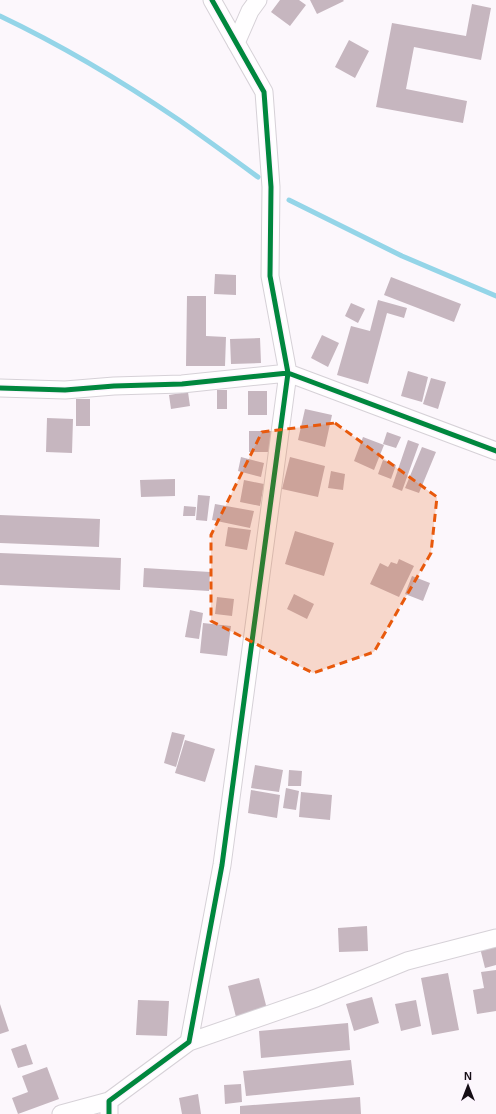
<svg xmlns="http://www.w3.org/2000/svg" width="496" height="1114" viewBox="0 0 496 1114" font-family="Helvetica,sans-serif">
  <style>
    .lines { fill: none; stroke-linecap: round; stroke-linejoin: round }
    .stream { stroke: #94d5e8; stroke-width: 5 }
    .building { fill: #c6b6bf }
    .minor-casing { stroke: #d6d1d7; stroke-width: 19 }
    .minor { stroke: #fffeff; stroke-width: 17 }
    .cycleway-casing { stroke: #fdf5fe; stroke-width: 8 }
    .cycleway { stroke: #00873e; stroke-width: 5 }
    .marked { fill: #e8590c; fill-opacity: 0.2; stroke: #e8590c; stroke-width: 3; stroke-dasharray: 8 5; stroke-linejoin: round }
  </style>
  <rect width="100%" height="100%" fill="#fcf7fc"/>
  <g class="lines">
    <path class="stream" d="M0,16c61,29 123,66 179,104 27,19 53,38 79,57
      M289,200l113,56 94,40"/>
  </g>
  <path class="building" d="M280,0h19l7,5 -16,21 -19,-14z
    M310,0h33l1,1 -27,13z
    M472,4l19,4 -10,52 -67,-13 -8,42 61,12 -4,22 -87,-16 16,-84 74,13z
    M349,40l20,11 -14,27 -20,-11z
    M215,274l21,1v20l-22,-1z
    M391,277l70,27 -7,18 -70,-27z
    M187,296h19v40l20,1 -1,29h-39z
    M378,300l29,8 -3,10 -17,-5 -19,71 -31,-9 14,-49 19,5z
    M351,303l14,6 -7,14 -13,-7z
    M322,335l17,8 -11,24 -17,-9z
    M260,338l1,25 -30,1 -1,-25z
    M408,371l20,6 -6,25 -21,-6z
    M431,378l15,4 -8,27 -15,-5z
    M217,390h10v19h-10z
    M248,391h19v24h-19z
    M188,392l2,14 -19,3 -2,-14z
    M76,399h14v27h-14z
    M305,409l27,6 -7,32 -27,-7z
    M47,418l26,1 -1,34 -26,-1z
    M249,431h22l-1,21h-21z
    M387,432l14,5 -5,11 -13,-4z
    M363,437l21,8 -10,25 -20,-9z
    M408,440l11,4 -17,47 -10,-4z
    M422,447l14,5 -17,41 -14,-5z
    M241,457l23,6 -3,14 -23,-6z
    M290,457l35,9 -7,31 -36,-8z
    M383,460l13,5 -5,14 -13,-5z
    M331,471l14,3 -2,16 -15,-2z
    M175,479v17l-34,1 -1,-17z
    M244,480l20,4 -4,22 -20,-4z
    M198,495l12,1 -3,25 -11,-1z
    M215,504l39,7 -4,17 -38,-8z
    M184,506l12,1 -1,9h-12z
    M0,515l100,4 -1,28 -99,-4z
    M228,527l23,3 -4,20 -22,-4z
    M295,531l39,12 -10,33 -39,-12z
    M0,553l121,5 -1,32 -120,-5z
    M399,559l15,7 -15,31 -29,-13 10,-21 8,4 3,-5 6,2z
    M144,568l66,4 -1,19 -66,-4z
    M412,576l18,7 -7,18 -18,-7z
    M294,594l20,10 -7,15 -20,-10z
    M217,597l17,2 -2,17 -17,-2z
    M190,610l13,3 -4,26 -14,-2z
    M203,623l28,3 -4,30 -27,-3z
    M172,732l13,3 -9,32 -12,-4z
    M185,740l30,9 -10,33 -30,-9z
    M255,765l28,5 -4,22 -28,-4z
    M289,770l13,1 -1,15h-13z
    M286,788l13,3 -3,19 -13,-2z
    M251,790l29,5 -3,23 -29,-5z
    M301,792l31,3 -2,25 -31,-3z
    M367,926l1,25 -29,1 -1,-24z
    M496,944v21l-11,3 -5,-20z
    M496,970v41l-19,3 -4,-24 11,-2 -3,-16z
    M448,973l11,57 -27,5 -11,-57z
    M259,978l8,31 -31,8 -8,-31z
    M372,997l7,26 -25,8 -8,-27z
    M138,1000l31,1 -2,35 -31,-1z
    M416,1000l5,26 -20,5 -6,-27z
    M0,1004l9,27 -9,3z
    M348,1023l2,27 -89,8 -2,-27z
    M26,1044l7,20 -15,4 -7,-19z
    M351,1060l3,25 -108,11 -3,-25z
    M47,1067l12,32 -41,15 -6,-16 16,-6 -6,-16z
    M241,1084l1,18 -17,2 -1,-19z
    M198,1094l3,20h-19l-3,-16z
    M360,1097l1,17h-121v-8z"/>
  <g class="lines">
    <defs>
      <path id="minor" d="M236,43l14,-32 8,-11
        M0,388l65,2 49,-4 68,-2 106,-11 208,78
        M189,1042l127,-44 91,-37 89,-23
        M61,1114l48,-13
        M109,1114v-13l80,-59 33,-177 66,-492 -18,-97 1,-89 -7,-95 -52,-92"/>
    </defs>
    <use href="#minor" class="minor-casing"/>
    <use href="#minor" class="minor"/>
    <defs>
      <path id="cycleway" d="M0,388l65,2 49,-4 68,-2 106,-11 208,78
        M109,1114v-13l80,-59 33,-177 66,-492 -18,-97 1,-89 -7,-95 -52,-92"/>
    </defs>
    <use href="#cycleway" class="cycleway-casing"/>
    <use href="#cycleway" class="cycleway"/>
  </g>
  <path class="marked" d="M335,423l102,74 -6,56 -57,99 -61,21 -102,-52v-86l51,-103z"/>
  <g transform="translate(468 1086)" stroke="#fdf5fe" stroke-width="3" paint-order="stroke">
  <path d="M0-3L7 15L0 10L-7 15Z" fill="#150e15"/>
  <text y="-6" font-size="11" font-weight="bold" text-anchor="middle" fill="#150e15">N</text>
  </g>
</svg>
